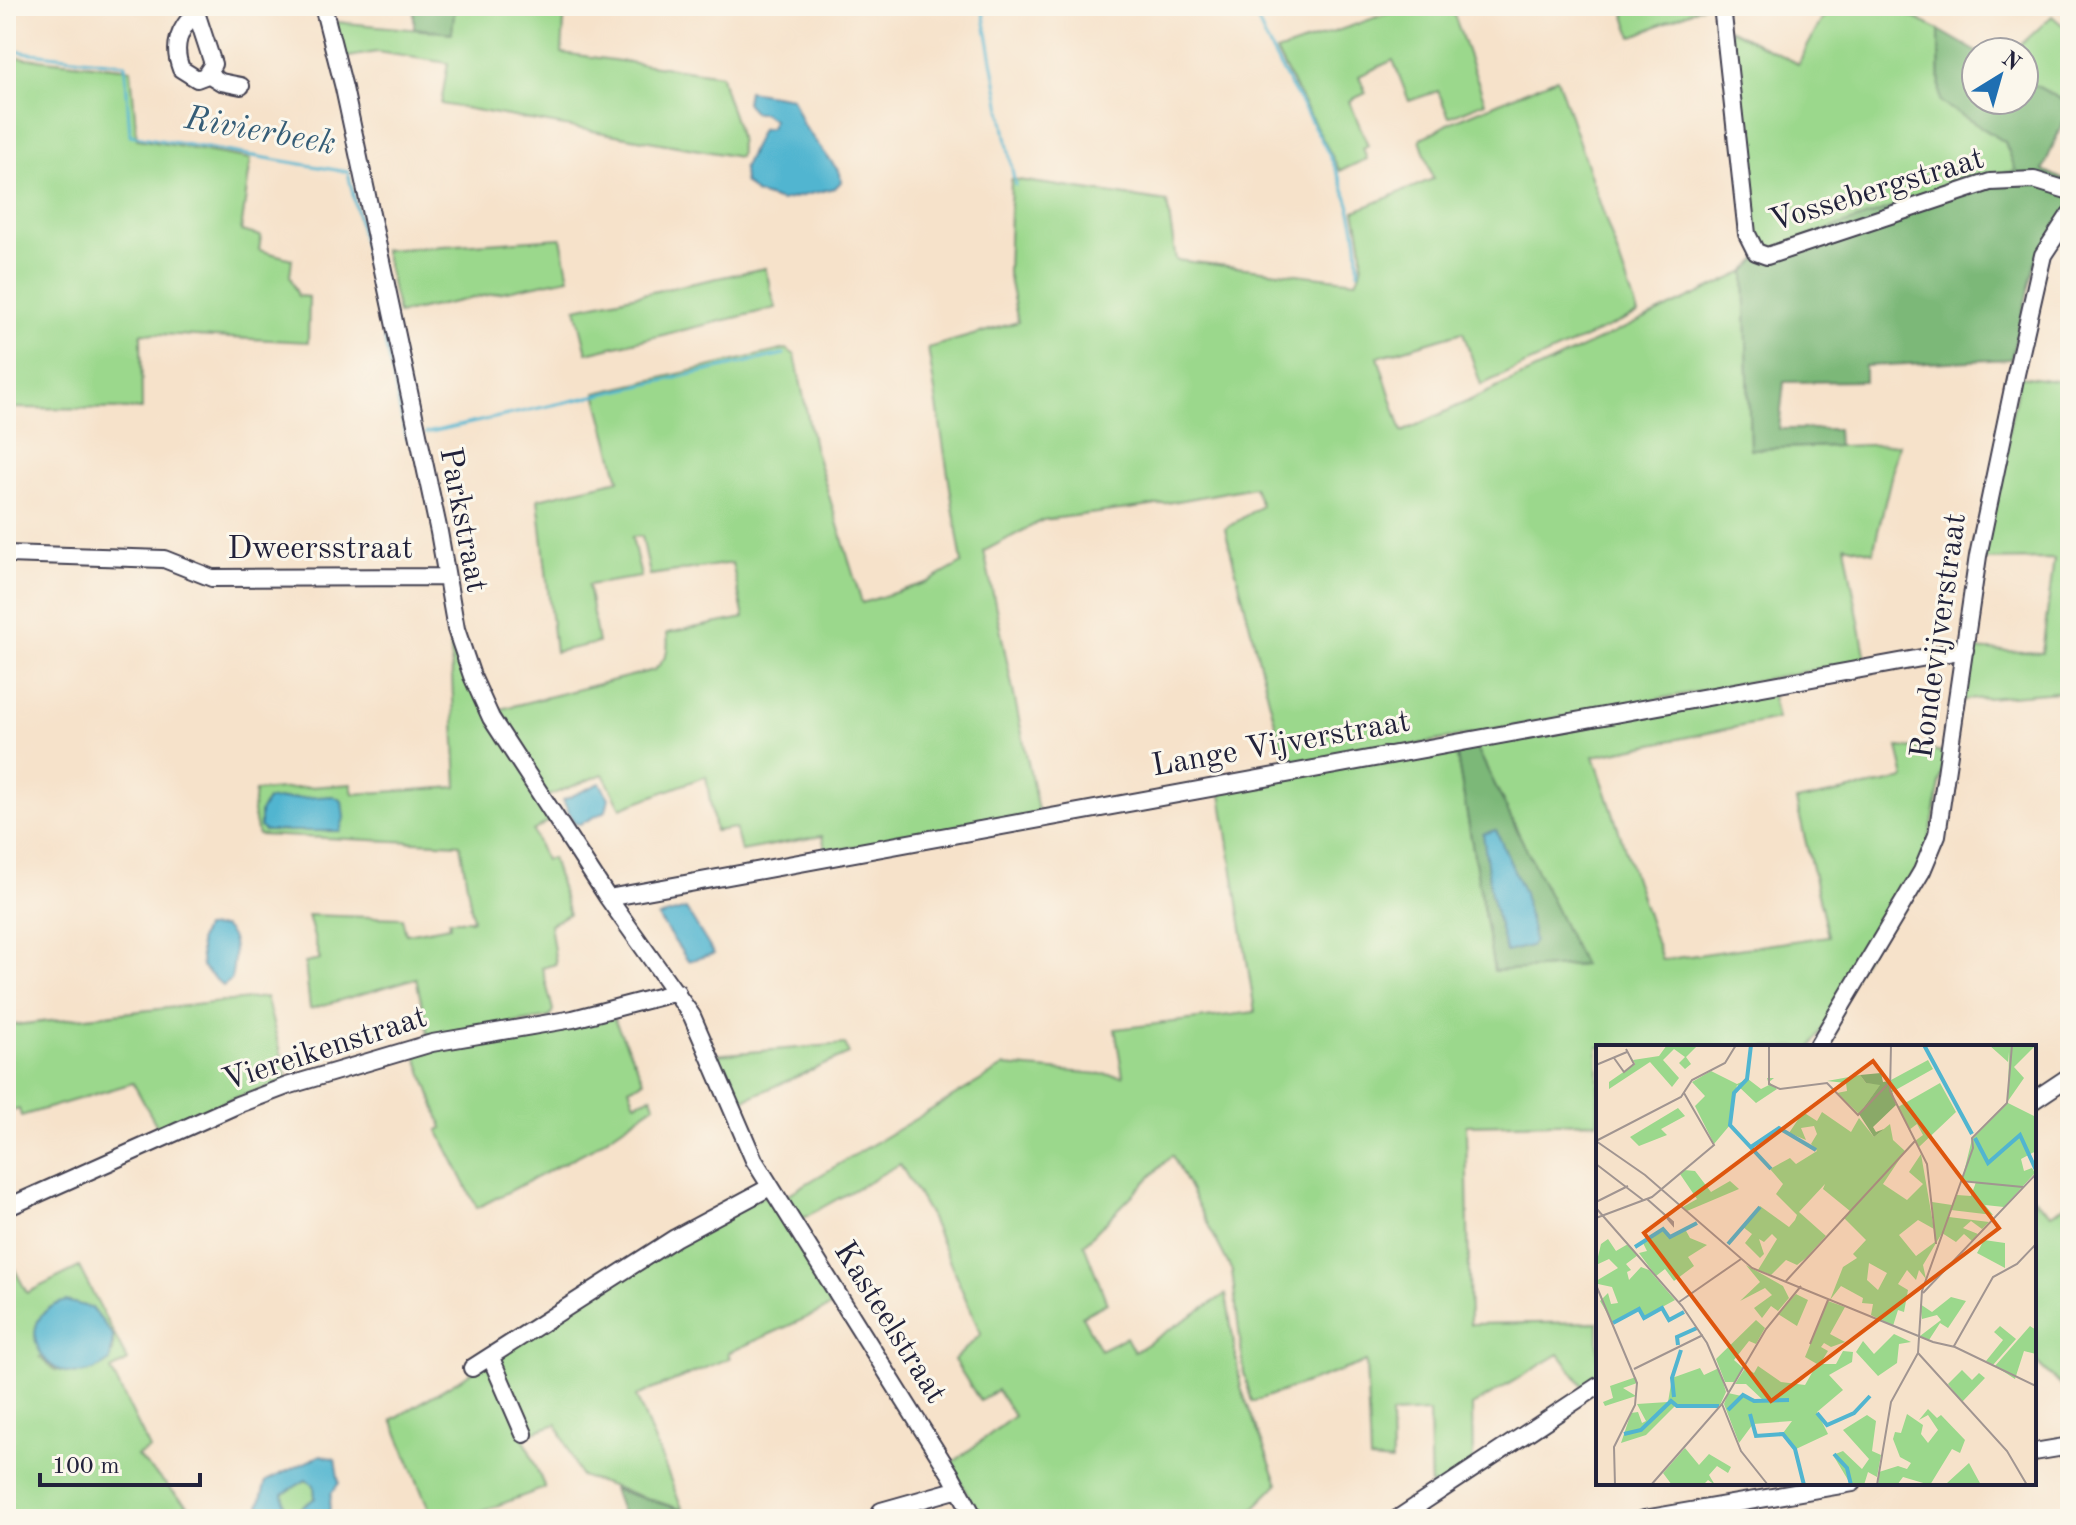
<svg xmlns="http://www.w3.org/2000/svg" width="2076" height="1525" viewBox="0 0 2076 1525" font-family="'Old Standard TT',serif">
  <style>
    .green { fill: #9bd88c; stroke: #5e7d64; stroke-width: 2; fill-rule: evenodd }
    .forest { fill: #7cb878; stroke: #4f6d5a; stroke-width: 2 }
    .water { fill: #51b5d0; stroke: #3a6c86; stroke-width: 2; fill-rule: evenodd }
    .lines { fill: none; stroke-linecap: round; stroke-linejoin: round }
    .stream { stroke: #51b5d0; stroke-width: 3 }
    .minor-casing { stroke: #423f50; stroke-width: 20 }
    .minor { stroke: #fff; stroke-width: 16 }
    .labels { text-anchor: middle; dominant-baseline: central; stroke-width: 6; stroke-linejoin: round; paint-order: stroke }
    .street-label { font-size: 32px; fill: #22223b; stroke: #fbf7ec }
    .water-label { font-size: 34px; font-style: italic; fill: #355d77; stroke: #fbf7ec }
    .inset-river { fill: none; stroke: #51b5d0; stroke-width: 4 }
    .inset-road { fill: none; stroke: #a19591; stroke-width: 2 }
    .view { fill: #de560e; fill-opacity: 0.15; stroke: #de560e; stroke-width: 4 }
    .inset-edge { fill: none; stroke: #22223b; stroke-width: 4 }
  </style>
  <rect width="100%" height="100%" fill="#fbf7ec"/>
  <filter id="ink" filterUnits="userSpaceOnUse"><feTurbulence type="fractalNoise" baseFrequency=".0125" numOctaves="2"/><feDisplacementMap in="SourceGraphic" scale="16" xChannelSelector="R" yChannelSelector="G"/><feConvolveMatrix kernelMatrix="1 2 1 2 8 2 1 2 1" color-interpolation-filters="sRGB"/></filter>
  <filter id="wash" filterUnits="userSpaceOnUse"><feTurbulence type="fractalNoise" baseFrequency=".006" numOctaves="4" result="noise"/><feDisplacementMap in="SourceGraphic" scale="32" xChannelSelector="R" yChannelSelector="G"/><feGaussianBlur stdDeviation="1.8" result="paint"/><feColorMatrix in="noise" values="0 0 0 0 0 0 0 0 0 0 0 0 0 0 0 0 0 1.4 0 .05"/><feComposite in="paint" operator="in"/></filter>
  <g filter="url(#wash)">
    <rect width="100%" height="100%" fill="#f6e2ca"/>
    <path class="green" d="M455,6h110l-3,47 159,22c4,28 23,55 18,82l-298,-53 7,-41 -71,-11 -34,6 -8,-36 116,11z
      M1409,6h42l34,96 -36,15 -11,-26 -29,10 -16,-41 -34,16 7,17 -17,8 19,44 -5,3 4,11 -27,12 -64,-119z
      M1622,6h81l-71,31z
      M1820,6h70l49,24 1,72 65,40 12,29 -31,5 -221,75 -11,-8 -25,-214 69,35 29,-54z
      M2052,16l18,16v73l-46,-26v-27h-11z
      M6,56l125,13 6,70 114,20 -10,72 20,5 -2,14 33,9 -2,17 8,20 11,1 -1,45 -167,-9 1,76 -136,-1z
      M1557,78l81,236 -157,71 -18,-53 -85,25 24,75 343,-160 5,177 149,-5 -26,108 -28,-7 21,115 -579,109 -62,-240 36,-23 -7,-19 -103,19 -108,14 -59,31 55,264 -213,37 -4,-16 -81,15 -6,-23 -20,3 -9,-55 -85,32 -18,-34 -55,22 -51,-86 157,-40c13,-11 15,-20 13,-37l77,-15 -12,-55 -82,12 -8,-39 -10,1 9,40 -53,8 10,58 -43,9 -17,-153 81,-19 -23,-87 190,-44 9,6 19,92 48,156 66,-21 34,-19 -34,-215 90,-26 -10,-49 3,-94 156,23 9,58 180,21c12,-17 3,-50 -1,-70l78,-32 -13,-40 32,-17z
      M561,238l8,40 -171,36 -14,-64z
      M765,268l11,40 -189,45 -11,-45z
      M2020,376l50,7v308l-107,9 7,-51 72,4 12,-94 -73,1z
      M450,633l101,187 -18,11 12,29 7,-2 17,56 -19,10 6,40 -14,4 11,42 -3,7 -121,21 -13,-60 -106,31 -5,-46 15,-3 -12,-45 94,3 4,16 44,-8 -1,-6h24l-13,-76 -202,-9 -5,-23 2,-21 96,-7 2,10 104,-7z
      M1770,687l7,32 -183,37 68,204 166,-24 -32,-135 109,-22 -7,-32 48,5 -19,100 -115,195h-214v75l-132,3 4,199 128,-2v59l-12,9 -27,-36 -87,52 1,58 -42,30 -2,-82 -38,2 1,48 -22,-2 -4,-98 -114,40 -8,-29 -12,-102 -60,-116 -88,89 23,59 -25,13 18,34 26,-13 8,15 92,-58 15,94 37,96 -35,35h-262l-30,-55 63,-48 -17,-26 -17,11 -26,-41 27,-26 -52,-120 -29,-50 -102,57 -16,-23 223,-132 118,10 -8,-47 140,-17 -35,-224 235,-43 39,226 88,-6 -108,-223z
      M266,997l21,80 -2,5 -56,18 -70,30 -26,-47 -112,33 -2,-7 -13,4v-87z
      M613,1017l31,64 -15,7 6,15 17,-7 3,9 -64,44 -114,59 -39,-78 5,-2 -27,-73 47,-12z
      M845,1044l4,10 -115,50 -21,-49z
      M763,1196l6,1 68,107 -109,49 2,5 -94,38 47,114 -103,-34 -23,-52 -30,10 -27,-63v-15l90,-60z
      M2034,1198l17,16 19,-12v192l-36,-34z
      M6,1253l21,40 52,-26 49,94 -17,9 39,79 -13,7 64,63h-195zM113,1336v16l-29,21 -29,-3 -15,-13z
      M491,1361l54,127 -85,31h-46l16,-7 -38,-92z
      M306,1480l8,5 1,13 -20,14 -10,-4 -2,-14z"/>
    <path class="forest" d="M414,6h41l-3,27 -38,-5z
      M1939,30l38,22 -1,48h48v-21l46,25 -27,66 27,13v24l-34,52 -25,100 -146,7v15l-81,1 -5,47h58l1,17 -88,3 -5,-177 20,-21 221,-75 30,-5 -11,-29 -65,-40z
      M1474,742l109,223 -89,6 -39,-226z
      M613,1489l79,24 1,6h-69z"/>
    <path class="water" d="M748,91l44,7 11,27 37,48 1,9 -6,6 -54,13 -26,-8 -11,-11 -1,-13 18,-40 9,-1 3,-8 -10,-7h-9l-8,-11z
      M600,783l9,15 -3,13 -26,13 -6,-1 -11,-23z
      M333,796l9,5 2,17 -4,13h-76l-4,-4v-15l7,-12z
      M1496,830l28,63 10,48 -4,5 -24,6 -15,-57 -8,-61z
      M686,909l28,45 -26,7 -30,-44z
      M223,927c16,11 11,36 8,53l-8,6 -21,-19 -3,-27 5,-12z
      M66,1301l26,7 21,28 -3,25c-58,45 -110,-43 -44,-60z
      M321,1455l14,4 4,24 -8,11 -2,21 -6,4h-56l-8,-13 7,-25zM306,1480l8,5 1,13 -19,14 -11,-4 -2,-14z"/>
    <g class="lines">
      <path class="stream" d="M982,6l33,179
        M1252,6c32,91 110,163 106,266
        M6,50l119,14 5,71 218,37 58,266
        M426,433l358,-79"/>
    </g>
  </g>
  <g filter="url(#ink)">
    <g class="lines">
      <defs>
        <path id="minor" d="M194,6l19,58 -8,12 -8,3 -16,-10c-9,-23 -2,-40 15,-57
          M323,6l21,82 95,444 17,97 16,47 19,42 117,180 84,118 62,144 197,315 24,44
          M1722,6l25,228 9,18 11,4 223,-74 44,-2 36,11
          M208,74l13,8 20,4
          M6,554l158,5 48,19 233,-1
          M608,898l1357,-248
          M1817,1047l105,-176 15,-36 41,-279 38,-182 27,-119 27,-41
          M2034,1100l36,-24
          M6,1208l231,-103 50,-19 145,-43 141,-24 104,-27
          M491,1358l33,76
          M472,1368l203,-130 95,-51
          M2034,1452l36,-6
          M881,1511l78,-22
          M1397,1519l201,-133
          M1644,1519l209,-36"/>
      </defs>
      <use href="#minor" class="minor-casing"/>
      <use href="#minor" class="minor"/>
    </g>
  </g>
  <g class="labels">
    <g class="street-label">
      <text transform="translate(1877 191) rotate(-17)">Vossebergstraat</text>
      <text transform="translate(462 520) rotate(79)">Parkstraat</text>
      <text x="320" y="550">Dweersstraat</text>
      <text transform="translate(1940 636) rotate(-82)">Rondevijverstraat</text>
      <text transform="translate(1281 745) rotate(-10)">Lange Vijverstraat</text>
      <text transform="translate(325 1050) rotate(-18)">Viereikenstraat</text>
      <text transform="translate(889 1323) rotate(58)">Kasteelstraat</text>
    </g>
    <g class="water-label">
      <text transform="translate(260 132) rotate(10)">Rivierbeek</text>
    </g>
  </g>
  <g transform="translate(1596 1045)">
    <rect width="440" height="440" fill="#f6e2ca"/>
    <path d="M71,0h31l-12,12 5,7 -6,5 -6,-6 6,-6 -11,-8 -11,11 16,18 -7,9 -22,-25 -41,27v-7l26,-18 -2,-4 26,-4zM393,0h47l-22,22 10,11 -16,23 1,-49 -1,10zM332,15l5,9 -41,23 -1,-12zM115,26l26,13 11,-5 13,10 8,-4 -2,-7h7l-5,4 8,7 -21,14 -19,-18 -7,40 -16,19 -19,-38 10,-10 -13,-14zM264,30l6,8 15,1 -22,30 -22,-21 10,-2 -1,-8 -19,-2zM344,38l16,29 -37,35 -4,-6 8,-6 -6,-11 -8,6 -11,-23zM412,58l28,14v34l-15,8 3,12 8,-3 3,5 -31,34 -19,-2 8,10 -42,-5 6,-15 14,1 5,-14 -14,-2 10,-41zM82,63l7,8 -24,13 6,6 -28,11 -9,-9zM207,67l14,9 5,-9 29,20 8,-14 15,19 16,-13 3,16 12,11 -22,33 24,16 16,-16 -14,-12 12,-18 13,75 -16,-9 -19,15 17,21 19,-14 -3,-40 20,3 -3,12 40,5 -7,7 -11,-8 -8,7 15,6 -6,7 -8,-7 -8,8 -14,-9 -19,32 3,14 -7,-9 -3,10 -9,-10 -9,14 10,6 -4,22 -6,-2 -5,16 -22,-11 2,-11 -11,-1 1,-5 -22,-12 -11,14 13,-33 14,-9 -4,-4 13,-14 -22,-22 6,-7 -27,-22 2,-5 -26,28 27,24 -20,22 -9,7 -11,-5 -15,15 -13,-5 19,-31 -5,-5 -8,8 -5,-3 5,15 -4,4 -15,-15 7,-9 -9,-7 17,-21 29,21 6,-7 2,-5 -21,-21 7,-10 -13,-15 20,-11 6,6 21,-13 -6,-7 6,-10 -3,-8 -13,2 5,12 -17,-7zM273,218l18,10 -9,17 -11,-10zM88,125l11,1 16,21 19,-11 9,8 -52,22 -4,-4 14,-8 -17,-25zM89,184l5,9 17,7 -19,12 6,9 -20,15 -9,-12 -9,7 -17,-23 8,-2 -4,-8 22,-13 6,7zM12,194l8,12 12,-7 10,11 -12,9 5,6 -4,2 2,8 12,-13 8,3 26,30 -31,17 -5,-8 -26,14 -13,-22 8,-8 3,11 7,-1 -6,-16 -14,-3 -2,18v-21l22,-13 -9,-9 -13,6 5,-21zM388,195l21,3v25l-28,-15zM150,220l37,21 6,12 -11,13 -7,-5 -9,12 -8,-10 18,-13 -7,-7 -25,13 20,-19zM200,249l12,6 -11,26 -19,-12zM355,252l15,4 -18,27 -8,-5 -11,17 -9,-4 21,-16 -4,-5 -15,4 -2,-15 12,8zM232,256l17,6 -15,27 15,8 -14,5 -7,-4 -3,4 7,4 -8,13h16l7,-13 10,1 -1,10 -23,13 14,15 -26,22 11,22 -32,15 -13,-16 9,-12 -39,3 -14,19 -15,-39 4,-11 36,8 -18,-17h-11l10,-16 9,5 4,-7 23,16 24,3 12,-21 -12,-7zM160,275l9,8 -9,16 -7,-3 -15,19 9,8 -9,14h-9l-9,-23zM404,281l16,13 -23,26 -7,-4 17,-21 -9,-8zM434,281l6,4v24l-12,-3 -9,28 -20,-13zM298,289l17,8 -12,2 -2,19 -19,13 -22,-24 7,-11 11,13zM104,323l4,7 15,-7 7,24 -6,13h-44l-30,30 -25,8 10,-30 7,-1 4,11 4,-2 -9,-17 31,-2 4,-24zM366,325l10,10 7,-7 6,5 -23,24 -14,-18zM40,332l1,6 -14,5 13,8 -31,10 -2,-4 10,-4 -3,-12zM332,364l9,9 4,-3 24,25 -5,13 -8,-4 -22,36 -27,-8 -6,8h-19l1,-13 19,-6 9,3 4,-6 -11,-6 -7,-18 2,-7 6,1 6,-19 16,11 -2,9 7,9 10,-13 -10,-15 -9,5zM271,370l9,6 -4,30 9,4 -4,22 -9,-5 -4,13h-13l-18,-30 10,-4 19,18 7,-10 -26,-29zM89,403l14,17 10,-11 22,13 -3,6 -11,-7 -8,9 6,10 -7,-5 -5,5h-31l-9,-12zM373,418l12,22h-36l2,-2z" fill="#9bd88c" fill-rule="evenodd"/>
    <path d="M285,28l2,9 6,-1 7,24 -23,22 3,5 8,-3 -10,8 -15,-23 21,-29 -14,-2 -6,-8z" fill="#7cb878"/>
    <path class="inset-river" d="M155,0l-4,34 -13,14 -4,32 41,44M328,0l48,89M379,93l13,25 32,-28 16,35M155,102l28,-19 37,22M132,199l32,-37M39,202l28,-18 7,8 27,-14M17,278l26,-14 5,9 18,-10 7,12 15,-8M82,300l-1,-8 20,-9M78,352l-2,-19 9,-28M132,365l15,-15 11,6 35,-1M221,368l10,12 27,-12 16,-17M154,369l6,22 27,-2 12,15 9,36M28,389l17,-4 30,-29 6,5h42M238,409l13,14 4,17"/>
    <path class="inset-road" d="M173,0v39l11,5 47,-6 31,32 32,-33M295,0l-1,46 37,73 9,80M18,13l10,14 10,-8 -8,-15M0,20l31,-13M0,96l49,34 107,93 181,74 22,5 81,39M0,96l85,-44 11,-17 33,-17 11,-18M0,119l47,36M365,136l62,6M51,154l26,23v3l-6,-7M0,157l32,-16M0,163l86,98 25,37 21,49M0,173l56,-21 62,-52 -30,-52M190,236l129,-140M0,240l41,98 -2,22 -21,42 1,38M327,248l113,-119M83,257l62,-43M214,299l18,-44M358,301l39,-69 24,-13 19,-20M322,308l89,98 20,34M38,324l69,-34M126,359l19,47 27,34M55,440l71,-81 44,-75 35,-43M281,440l14,-83 27,-49 4,-62 51,-143 -1,-10 35,-35 5,-58"/>
    <path class="view" d="M277,16l126,167 -228,173 -127,-168z"/>
    <rect width="440" height="440" class="inset-edge"/>
  </g>
  <rect width="2076" height="1525" fill="none" stroke="#fbf7ec" stroke-width="32"/>
  <g transform="translate(2000 76) rotate(37)"><circle r="38" fill="#fbf7ec" stroke="#a4a2a5" stroke-width="2"/>
  <path d="M0-6L14 30L0 20L-14 30Z" fill="#1f6fb2"/>
  <text y="-12" font-size="22" font-weight="bold" text-anchor="middle" fill="#22223b">N</text>
  </g>
  <path d="M40 1473v12h160v-12" fill="none" stroke="#22223b" stroke-width="4"/>
  <text x="52" y="1473" font-size="24" fill="#22223b" stroke="#fbf7ec" stroke-width="6" paint-order="stroke">100 m</text>
</svg>
